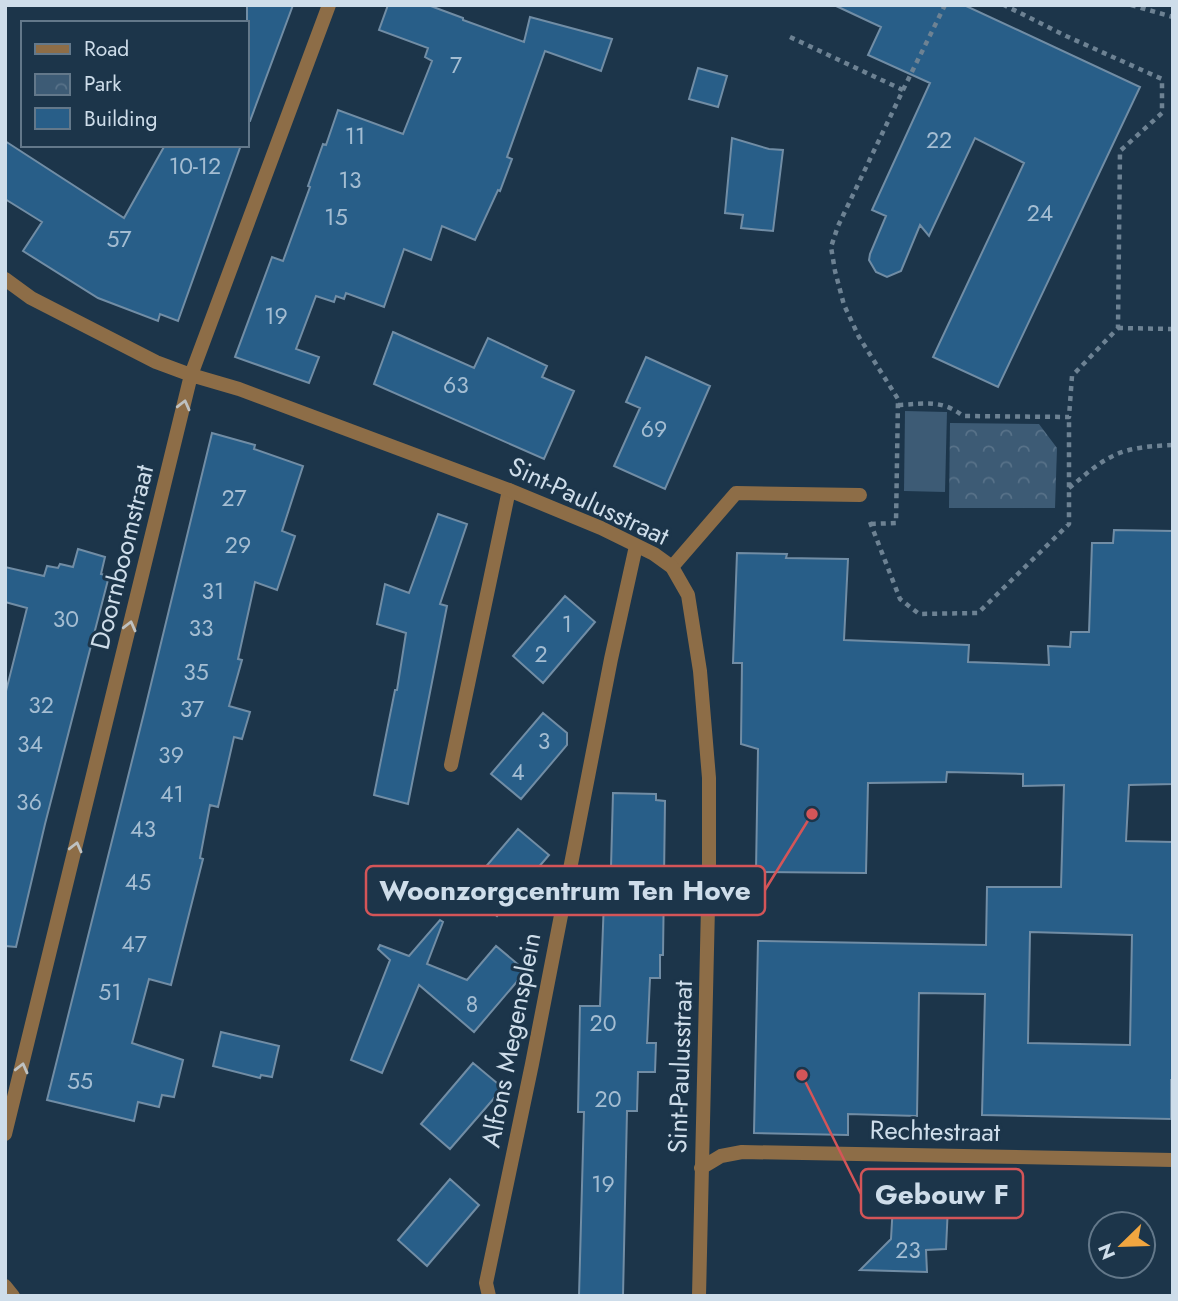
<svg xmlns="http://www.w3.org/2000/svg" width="1178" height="1301" viewBox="0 0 1178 1301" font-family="Jost,sans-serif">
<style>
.park{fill:url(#park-crowns)}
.pitch{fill:#3d5b75}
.building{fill:#285e88;stroke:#718da5;stroke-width:2;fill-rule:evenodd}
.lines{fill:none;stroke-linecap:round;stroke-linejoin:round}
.path{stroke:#6d8293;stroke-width:4.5;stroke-dasharray:5 5;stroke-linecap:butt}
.service{stroke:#8d6d47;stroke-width:14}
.minor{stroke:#8d6d47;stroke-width:14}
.oneway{stroke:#bec1c1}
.labels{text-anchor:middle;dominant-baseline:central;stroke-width:6;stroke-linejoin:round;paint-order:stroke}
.number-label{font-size:23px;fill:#a4bdd2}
.street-label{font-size:26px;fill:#ceddea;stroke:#1c354a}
.leader{fill:none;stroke:#d45558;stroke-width:2.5}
.callout-dot{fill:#d45558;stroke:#1c354a;stroke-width:2.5}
.callout{fill:#1c354a;stroke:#d45558;stroke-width:2.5}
.callout-label{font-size:28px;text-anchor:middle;font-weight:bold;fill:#ceddea}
</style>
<defs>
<pattern id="park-crowns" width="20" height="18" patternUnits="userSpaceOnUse" patternTransform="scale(1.75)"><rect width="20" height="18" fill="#3d5b75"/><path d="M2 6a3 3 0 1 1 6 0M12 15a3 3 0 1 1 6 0" fill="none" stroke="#587289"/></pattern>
</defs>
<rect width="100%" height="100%" fill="#1c354a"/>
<path class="park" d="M950 423 1039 424 1057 448 1055 508H949Z"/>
<path class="pitch" d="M905 411 947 412 945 492 904 491Z"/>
<path class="building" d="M247 5H293L250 121H247Z
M388 5H428L463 18V20L524 42 530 17 612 39 601 71 545 51 507 157 512 159 500 191 498 190 475 240 442 226 431 260 404 249 384 307 346 293 344 299 336 296 334 302 316 296 296 349 319 357 309 383 235 357 272 257 283 261 310 187 308 186 323 144 326 145 338 110 403 134 432 61 425 57 428 48 379 30Z
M834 5H964L1140 87 998 387 933 357 1024 163 975 138 929 236 920 225 901 271 887 277 876 272 869 260 870 254 886 216 872 210 930 83 868 55 881 27Z
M698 68 727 76 718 107 689 99Z
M732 138 769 149 783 150 773 231 741 228 743 215 725 213Z
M5 141 124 218 165 145H241L178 321 160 314 158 321 98 298 23 251 42 222 5 199Z
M393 332 474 368 488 338 547 366 542 377 574 391 544 459 374 384Z
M646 357 710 386 665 489 614 466 640 408 626 402Z
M212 433 255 445 254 449 303 466 282 531 295 536 277 590 255 582 238 659 242 660 229 706 250 712 242 739 234 737 218 807 210 805 200 858 203 859 171 985 149 979 132 1043 183 1060 174 1097 162 1095 159 1107 138 1102 134 1121 47 1100 144 713Z
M438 514 467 524 440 604 447 606 408 804 374 795 395 690H397L406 633 377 624 385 584 409 593Z
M1114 530 1173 531V784L1129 785 1126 841 1173 842V1080H1171V1119L982 1115 985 994 919 993 917 1116 848 1114V1135L754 1133 758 941 986 945 987 887H1061L1064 785 1023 786V774L947 772 946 782 868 783 866 873 756 872 758 749 741 744 742 663H733L737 553 787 554 786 558 848 559 844 640 969 645 968 662 1049 665 1048 646 1070 647 1071 632H1089L1092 543H1113ZM1030 932 1132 935 1130 1045 1028 1043Z
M78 549 105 557 101 574 109 576 45 824 16 947 5 946V695L27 608 5 602V567L44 576 47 566 58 568 60 564 73 567Z
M565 596 595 622 543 683 513 656Z
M543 713 567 733V745L521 799 491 774Z
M613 793 656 794V800L665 801 663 955H660V978H650L647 1043H656L655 1072H638L637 1111H627L623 1296H579L584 1112H578L580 1006H600L604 900 610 905Z
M518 829 549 855 497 916 466 890Z
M440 920 443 922 427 964 467 980 496 946 526 971 474 1032 419 985 382 1073 351 1060 390 960 378 949 380 945 409 956Z
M221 1032 279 1046 272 1077 261 1075 260 1078 213 1066Z
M473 1063 503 1088 450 1149 421 1124Z
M450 1179 479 1205 427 1266 398 1240Z
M893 1204 948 1206 946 1249 926 1250 927 1272 860 1270 891 1239Z"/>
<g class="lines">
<path class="path" d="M1131 5 1173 17
M790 37 903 90 838 226 831 247 835 271 844 305 859 337 898 399 896 523 871 524
M903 90 945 5
M1118 328 1173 329
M898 405C924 404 942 399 963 416L1069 417 1072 376 1118 328 1120 151 1162 113V79L1066 36 1004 5
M1069 488C1083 477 1095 465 1111 457 1129 447 1153 446 1173 445
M870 522 900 599 919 614 978 613 1069 524V417"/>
<path class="service" d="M672 567 736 493 860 495
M451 765 509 490"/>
<path class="minor" d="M5 279 31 298 156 362 191 375 239 389 509 490 601 528 654 554 672 567 688 595 700 671 709 778V863L699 1296
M5 1134 191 375 329 5
M701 1168 721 1156 742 1152 1173 1160
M5 1286 13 1296
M489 1296 486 1283 532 1064 611 659 636 546"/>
</g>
<defs><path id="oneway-chevron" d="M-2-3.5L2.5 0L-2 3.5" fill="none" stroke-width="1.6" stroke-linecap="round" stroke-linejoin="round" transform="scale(1.75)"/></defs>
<g class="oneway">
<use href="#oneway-chevron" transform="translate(184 405) rotate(-76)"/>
<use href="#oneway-chevron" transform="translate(130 626) rotate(-76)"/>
<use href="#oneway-chevron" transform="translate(76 847) rotate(-76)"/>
<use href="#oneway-chevron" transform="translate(22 1068) rotate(-76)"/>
</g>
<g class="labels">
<g class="number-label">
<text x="456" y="65">7</text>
<text x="355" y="136">11</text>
<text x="939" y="140">22</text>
<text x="195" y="166">10-12</text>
<text x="350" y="180">13</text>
<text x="1040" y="213">24</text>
<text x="336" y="217">15</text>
<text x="119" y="239">57</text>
<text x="276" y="316">19</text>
<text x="456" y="385">63</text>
<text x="654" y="429">69</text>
<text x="234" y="498">27</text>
<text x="238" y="545">29</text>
<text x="213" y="591">31</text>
<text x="66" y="619">30</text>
<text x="567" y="624">1</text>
<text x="201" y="628">33</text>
<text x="541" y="654">2</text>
<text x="196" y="672">35</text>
<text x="41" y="705">32</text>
<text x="192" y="709">37</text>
<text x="544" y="741">3</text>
<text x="30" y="744">34</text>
<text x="171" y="755">39</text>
<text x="518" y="772">4</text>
<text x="172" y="794">41</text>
<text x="29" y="802">36</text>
<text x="143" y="829">43</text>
<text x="138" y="882">45</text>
<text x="134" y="944">47</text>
<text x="110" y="992">51</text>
<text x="472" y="1004">8</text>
<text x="603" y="1023">20</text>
<text x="80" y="1081">55</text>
<text x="608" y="1099">20</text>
<text x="603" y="1184">19</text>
<text x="908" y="1250">23</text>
</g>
<g class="street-label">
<text transform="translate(589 501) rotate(25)">Sint-Paulusstraat</text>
<text transform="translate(122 557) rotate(-76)">Doornboomstraat</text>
<text transform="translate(511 1040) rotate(-79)">Alfons Megensplein</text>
<text transform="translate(680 1067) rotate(-88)">Sint-Paulusstraat</text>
<text transform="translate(935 1131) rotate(1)">Rechtestraat</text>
</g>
</g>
<path class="leader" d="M812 814L765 890M802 1075L861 1194"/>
<g class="callout-dot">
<circle cx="812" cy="814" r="7"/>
<circle cx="802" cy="1075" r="7"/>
</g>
<g class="callout">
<rect x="366" y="866" width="399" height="49" rx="7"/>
<rect x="861" y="1169" width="162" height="49" rx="7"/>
</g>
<g class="callout-label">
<text x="565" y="900">Woonzorgcentrum Ten Hove</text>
<text x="942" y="1204">Gebouw F</text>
</g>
<rect width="1178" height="1301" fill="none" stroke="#ceddea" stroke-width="14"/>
<rect x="21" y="21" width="228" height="126" fill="#1c354a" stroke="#63788a" stroke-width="2"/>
<rect x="35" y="44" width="35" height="10" fill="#8d6d47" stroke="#63788a" stroke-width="2"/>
<text x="84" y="56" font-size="21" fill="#ceddea">Road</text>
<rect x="35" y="74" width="35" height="21" fill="url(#park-crowns)" stroke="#63788a" stroke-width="2"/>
<text x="84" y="91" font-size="21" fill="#ceddea">Park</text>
<rect x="35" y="108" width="35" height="21" fill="#285e88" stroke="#63788a" stroke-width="2"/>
<text x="84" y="126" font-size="21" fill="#ceddea">Building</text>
<g transform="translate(1122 1245) rotate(247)"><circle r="33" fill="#1c354a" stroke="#63788a" stroke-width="2"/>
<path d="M0-5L12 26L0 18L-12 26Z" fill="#f1a640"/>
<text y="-10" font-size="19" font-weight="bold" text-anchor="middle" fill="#ceddea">N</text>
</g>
</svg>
